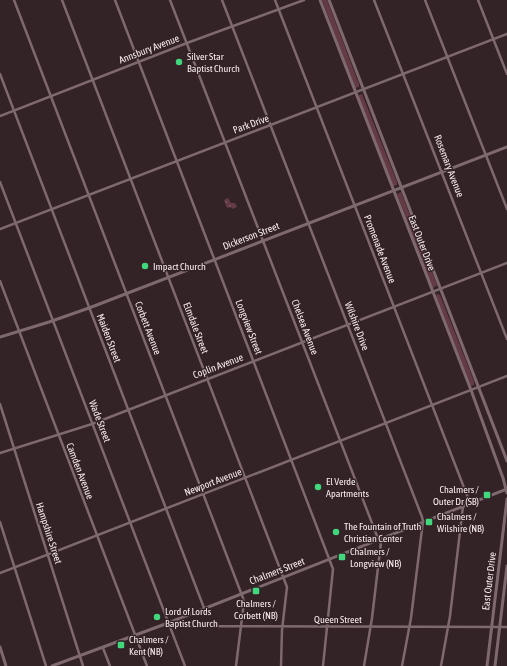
<svg xmlns="http://www.w3.org/2000/svg" width="507" height="666" viewBox="0 0 507 666" font-family="'Asap Condensed',sans-serif">
<style>
.green{fill:#643a45}
.park{fill:url(#park-dots)}
.lines{fill:none;stroke-linecap:round;stroke-linejoin:round}
.street{stroke:#7e6a6e;stroke-width:2.5}
.secondary{stroke:#7e6a6e;stroke-width:3}
.poi-dot{fill:#41d77c;stroke:#332226;stroke-width:1.5}
.labels{text-anchor:middle;dominant-baseline:central;stroke-width:3;stroke-linejoin:round;paint-order:stroke}
.street-label{font-size:10px;fill:#f7ebee;stroke:#332226}
.poi-label{font-size:10px;fill:#f7ebee;stroke:#332226;text-anchor:start}
</style>
<defs>
<pattern id="park-dots" width="8" height="8" patternUnits="userSpaceOnUse"><rect width="8" height="8" fill="#643a45"/><path d="M2 2h.1M6 6h.1" fill="none" stroke="#7b5760" stroke-width="1.8" stroke-linecap="round"/></pattern>
</defs>
<rect width="100%" height="100%" fill="#332226"/>
<path class="green" d="M322 0H327L359 84V87L355 88Z
M362 94 397 182V185L393 186 358 97 359 95Z
M401 192 437 285V286L433 288 432 287 397 194Z
M437 294 440 295 474 381V385L471 386 436 296Z"/>
<path class="park" d="M228 198 231 203H235L237 207 232 209 231 207 227 208 224 200Z"/>
<g class="lines">
<path class="street" d="M14 0 243 598 244 602 236 666
M62 0 287 587 282 630 281 666
M115 0 333 569 323 666
M170 0 377 536 381 542 372 618 364 666
M222 0 422 517 423 521 411 618 402 666
M275 0 470 503
M374 0 507 339
M425 0 507 209
M478 0 507 74
M0 74 204 608
M0 116 187 43 304 0
M0 182 185 666
M0 229 507 34
M0 281 147 666
M0 404 83 666
M0 453 92 424 507 263
M0 522 46 666
M0 573 507 376
M170 626 507 627
M103 648 110 666
M441 666 450 616 463 506"/>
<path class="secondary" d="M320 0 471 390 503 478 507 493
M329 0 507 461
M0 337 49 322 89 308 507 147
M0 647 6 666
M52 666 168 623 507 489
M487 666 507 499
M495 666 507 566"/>
</g>
<g class="poi-dot">
<circle cx="179" cy="62" r="4"/>
<circle cx="145" cy="266" r="4"/>
<circle cx="318" cy="487" r="4"/>
<rect x="483" y="491" width="8" height="8" rx="2"/>
<rect x="425" y="518" width="8" height="8" rx="2"/>
<circle cx="336" cy="532" r="4"/>
<rect x="338" y="553" width="8" height="8" rx="2"/>
<rect x="252" y="587" width="8" height="8" rx="2"/>
<circle cx="157" cy="617" r="4"/>
<rect x="117" y="641" width="8" height="8" rx="2"/>
</g>
<g class="labels">
<g class="street-label">
<text transform="translate(149 49) rotate(-21)">Annsbury Avenue</text>
<text transform="translate(251 124) rotate(-20)">Park Drive</text>
<text transform="translate(449 166) rotate(69)">Rosemary Avenue</text>
<text transform="translate(251 236) rotate(-21)">Dickerson Street</text>
<text transform="translate(422 243) rotate(69)">East Outer Drive</text>
<text transform="translate(380 249) rotate(69)">Promenade Avenue</text>
<text transform="translate(357 326) rotate(69)">Wilshire Drive</text>
<text transform="translate(249 327) rotate(69)">Longview Street</text>
<text transform="translate(305 327) rotate(69)">Chelsea Avenue</text>
<text transform="translate(148 328) rotate(69)">Corbett Avenue</text>
<text transform="translate(196 328) rotate(69)">Elmdale Street</text>
<text transform="translate(109 338) rotate(69)">Maiden Street</text>
<text transform="translate(218 366) rotate(-21)">Coplin Avenue</text>
<text transform="translate(100 421) rotate(69)">Wade Street</text>
<text transform="translate(80 471) rotate(69)">Camden Avenue</text>
<text transform="translate(213 482) rotate(-21)">Newport Avenue</text>
<text transform="translate(49 533) rotate(72)">Hampshire Street</text>
<text transform="translate(277 571) rotate(-21)">Chalmers Street</text>
<text transform="translate(489 581) rotate(-83)">East Outer Drive</text>
<text x="338" y="619">Queen Street</text>
</g>
<g class="poi-label">
<text x="187" y="56">Silver Star<tspan x="187" dy="12">Baptist Church</tspan></text>
<text x="153" y="266">Impact Church</text>
<text x="326" y="481">El Verde<tspan x="326" dy="12">Apartments</tspan></text>
<text x="479" y="489" text-anchor="end">Chalmers /<tspan x="479" dy="12">Outer Dr (SB)</tspan></text>
<text x="437" y="516">Chalmers /<tspan x="437" dy="12">Wilshire (NB)</tspan></text>
<text x="344" y="526">The Fountain of Truth<tspan x="344" dy="12">Christian Center</tspan></text>
<text x="350" y="551">Chalmers /<tspan x="350" dy="12">Longview (NB)</tspan></text>
<text x="256" y="603" text-anchor="middle">Chalmers /<tspan x="256" dy="12">Corbett (NB)</tspan></text>
<text x="165" y="611">Lord of Lords<tspan x="165" dy="12">Baptist Church</tspan></text>
<text x="129" y="639">Chalmers /<tspan x="129" dy="12">Kent (NB)</tspan></text>
</g>
</g>
</svg>
